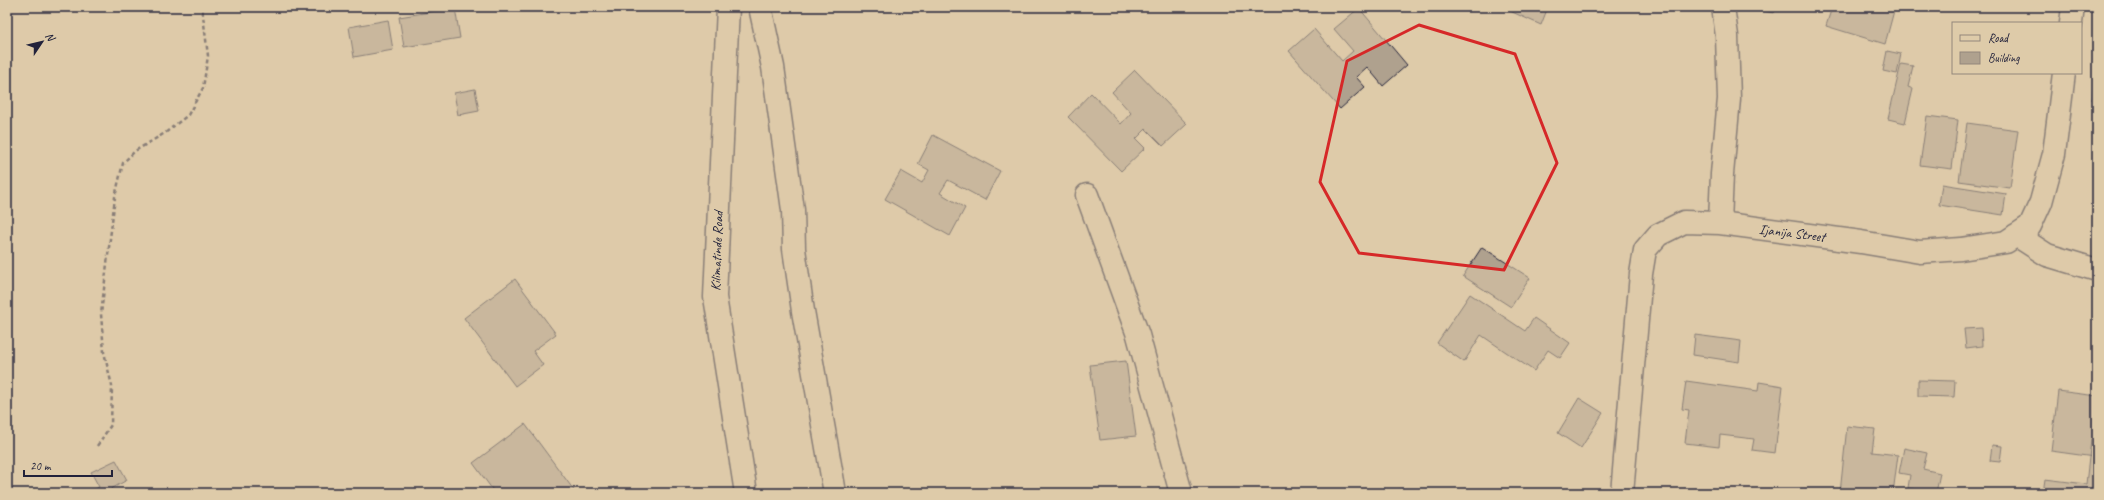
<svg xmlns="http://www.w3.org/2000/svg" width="2104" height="500" viewBox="0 0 2104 500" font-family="Caveat,sans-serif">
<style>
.building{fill:#afa18e;stroke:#22223b}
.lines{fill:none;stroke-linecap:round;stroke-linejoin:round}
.minor-casing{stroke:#22223b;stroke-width:25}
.major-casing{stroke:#22223b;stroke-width:25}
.path{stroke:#22223b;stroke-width:2.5;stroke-dasharray:4 3;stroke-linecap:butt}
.minor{stroke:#decba9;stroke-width:22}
.major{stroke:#decba9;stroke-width:22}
.marked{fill:none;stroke:#d62828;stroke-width:3;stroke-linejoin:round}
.labels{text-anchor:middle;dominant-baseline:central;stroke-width:3.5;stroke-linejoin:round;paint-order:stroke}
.street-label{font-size:14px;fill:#22223b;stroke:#decba9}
</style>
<rect width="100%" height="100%" fill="#decba9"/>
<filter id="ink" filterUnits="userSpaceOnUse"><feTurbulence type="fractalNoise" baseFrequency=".025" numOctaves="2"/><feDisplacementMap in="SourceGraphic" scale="8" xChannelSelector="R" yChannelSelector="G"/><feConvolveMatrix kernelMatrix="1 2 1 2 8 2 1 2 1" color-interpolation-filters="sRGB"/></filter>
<g filter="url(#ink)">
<path class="building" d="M1501 7H1548L1541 25Z
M1752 7H1776L1774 13 1752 9Z
M1832 7H1895L1885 44 1826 26Z
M455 8 460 38 404 47 399 17Z
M1359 8 1407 65 1383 86 1367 67 1356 77 1365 87 1340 109 1289 51 1314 29 1342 61 1353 51 1334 29Z
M388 20 393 50 354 57 349 27Z
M1887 51 1901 54 1897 74 1883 71Z
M2097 60V101L2092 100Z
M1901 64 1913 66 1908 87 1913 89 1905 123 1888 119Z
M1135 70 1187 124 1163 146 1146 129 1136 139 1145 148 1121 171 1068 117 1091 93 1121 124 1131 113 1112 92Z
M475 89 479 111 458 115 454 93Z
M1927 116 1958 120 1952 169 1920 165Z
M1967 123 2018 130 2010 188 1959 181Z
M933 135 1000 171 985 200 948 180 940 193 965 208 950 236 885 199 901 171 922 183 929 170 918 164Z
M1942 184 2006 194 2003 215 1939 205Z
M1482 247 1530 278 1511 307 1463 276Z
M515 279 556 334 533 351 543 365 515 386 464 318Z
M1470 294 1525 331 1534 318 1570 343 1560 358 1548 350 1534 371 1481 335 1464 362 1437 343Z
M1981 328 1982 346 1966 348 1964 329Z
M1695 335 1741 341 1739 362 1693 355Z
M1126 361 1136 436 1100 440 1090 365Z
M1918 380 1955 381 1954 397 1918 396Z
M1686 381 1758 391 1759 382 1783 386 1775 453 1752 450 1754 439 1720 435 1719 447 1685 443 1689 410 1682 409Z
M2058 391 2097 396V433L2094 457 2051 451Z
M1579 398 1603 413 1581 448 1558 433Z
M525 424 576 493H495L473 463Z
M1847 426 1875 429 1872 452 1898 455 1893 493H1840Z
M2091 440 2097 441V493H2043L2045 479 2086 484Z
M1992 445 2002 446 2000 462 1990 461Z
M1904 448 1927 453 1923 469 1940 473 1936 493 1908 488 1910 475 1899 473Z
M116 460 127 480 111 489 113 493H88L99 487 91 472Z
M78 489 81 493H70Z
M1401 489 1402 493H1374Z"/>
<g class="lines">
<defs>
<path id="minor" d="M760 7 773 67 793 210 794 249 803 311 835 493
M2071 23 2073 7
M1087 195 1138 335 1181 493
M1720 223 1722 174 1729 99 1727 36 1723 7
M2016 235 2047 255 2097 270
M1622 493 1641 274 1645 250 1658 235 1684 222 1720 223 1861 242 1920 252 1961 249 2006 242 2030 226 2041 202 2054 154 2064 73"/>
<path id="major" d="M728 7 715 297 746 493"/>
</defs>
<use href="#minor" class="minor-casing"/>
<use href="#major" class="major-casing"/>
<path class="path" d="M97 446 111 425 112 386 104 352 101 314 115 197 123 163 135 151 165 133 188 115 203 88 208 56 202 7"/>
<use href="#minor" class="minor"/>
<use href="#major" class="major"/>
</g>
</g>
<path d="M0 0H2104V500H0ZM1419 25 1515 54 1557 163 1504 270 1359 253 1320 182 1347 61Z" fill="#decba9" fill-opacity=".55" fill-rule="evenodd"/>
<path class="marked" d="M1419 25 1515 54 1557 163 1504 270 1359 253 1320 182 1347 61Z"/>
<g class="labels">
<g class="street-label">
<text transform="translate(1792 233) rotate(7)">Ijanija Street</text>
<text transform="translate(717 251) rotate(-88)">Kilimatinde Road</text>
</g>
</g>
<rect width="2104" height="500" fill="none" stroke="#decba9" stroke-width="24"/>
<rect x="12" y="12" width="2080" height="476" fill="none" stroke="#22223b" stroke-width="1.5" filter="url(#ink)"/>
<rect x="1952" y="22" width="130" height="52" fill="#decba9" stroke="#93877d"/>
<rect x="1960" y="35" width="20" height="6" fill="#decba9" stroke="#93877d"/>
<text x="1988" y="42" font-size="12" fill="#22223b">Road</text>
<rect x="1960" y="52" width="20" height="12" fill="#afa18e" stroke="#93877d"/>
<text x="1988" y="62" font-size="12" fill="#22223b">Building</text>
<g transform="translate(42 42) rotate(55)" stroke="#decba9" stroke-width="3" paint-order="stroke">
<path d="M0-3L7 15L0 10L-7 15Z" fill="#22223b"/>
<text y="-6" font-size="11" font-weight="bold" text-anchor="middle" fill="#22223b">N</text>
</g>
<path d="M24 470v6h88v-6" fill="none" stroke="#22223b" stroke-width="2"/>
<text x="30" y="470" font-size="12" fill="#22223b" stroke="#decba9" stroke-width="3" paint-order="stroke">20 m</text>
</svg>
